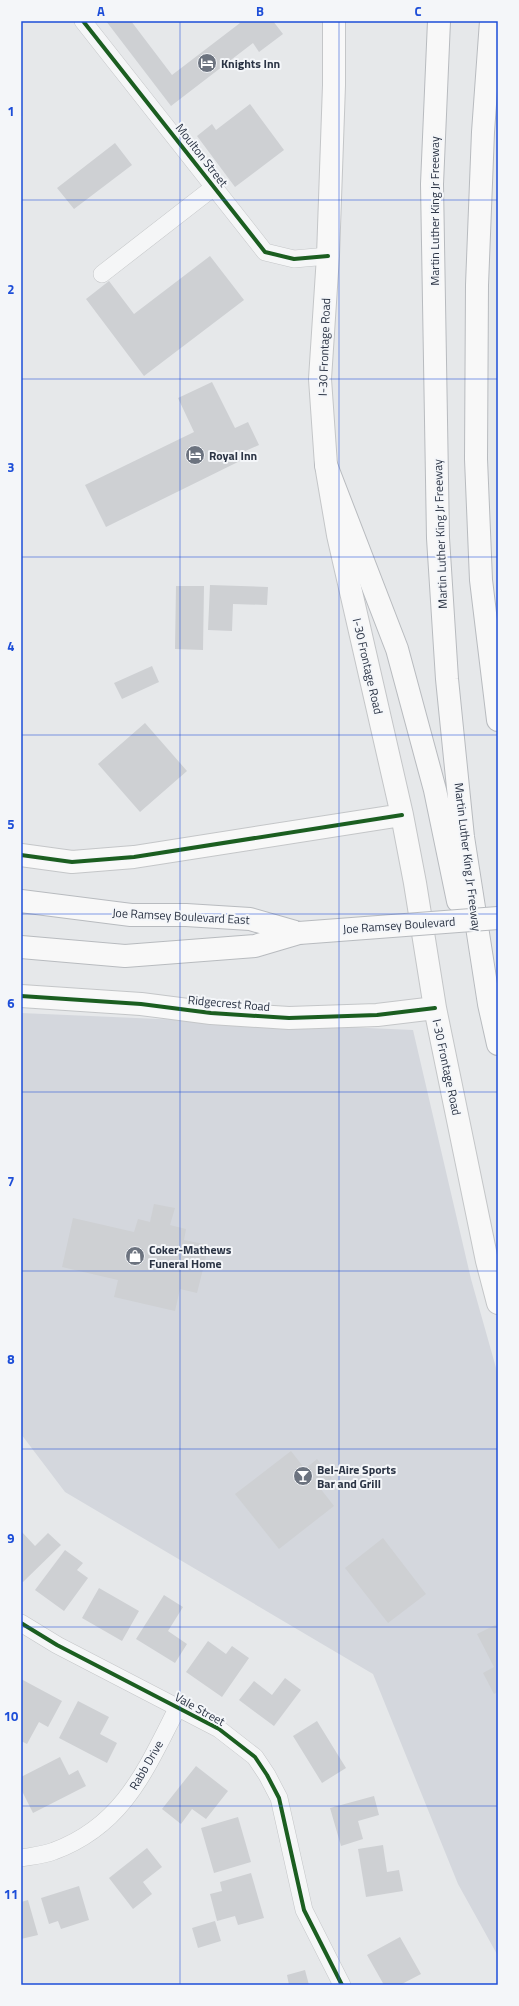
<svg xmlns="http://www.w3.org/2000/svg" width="519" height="2006" viewBox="0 0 519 2006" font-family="'Titillium Web',sans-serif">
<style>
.built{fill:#d4d7dd}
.building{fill:#ced0d3}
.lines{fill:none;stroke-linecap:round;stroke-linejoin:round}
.street-casing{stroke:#c4c6c8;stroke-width:18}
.secondary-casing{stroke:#c4c6c8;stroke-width:24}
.highway-casing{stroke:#b8bbbf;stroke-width:24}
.street{stroke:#f5f6f7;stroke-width:17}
.secondary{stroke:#f8f8f8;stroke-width:22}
.highway{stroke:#f8f8f8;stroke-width:22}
.highway-bridge-casing{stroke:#b8bbbf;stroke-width:24;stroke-linecap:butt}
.highway-bridge{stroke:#f8f8f8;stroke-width:22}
.cycleway-casing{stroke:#f4f6f9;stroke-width:6}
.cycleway{stroke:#1b5e20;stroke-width:4}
.grid{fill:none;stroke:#1d4ed8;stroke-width:1;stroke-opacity:0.55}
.labels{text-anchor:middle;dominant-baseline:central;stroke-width:4;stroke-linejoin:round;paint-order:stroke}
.poi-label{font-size:12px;font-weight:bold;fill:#2b3445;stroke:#f4f6f9;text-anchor:start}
.street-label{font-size:12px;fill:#2b3445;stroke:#f4f6f9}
.neatline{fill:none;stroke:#1d4ed8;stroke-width:1.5}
.grid-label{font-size:13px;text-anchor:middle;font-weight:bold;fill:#1d4ed8}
</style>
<rect width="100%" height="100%" fill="#e6e8ea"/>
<path class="built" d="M21 1013 413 1030 471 1279 498 1375V1956L458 1884 373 1674 65 1492 21 1434Z"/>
<path class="building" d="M106 21H131L172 75 240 23 238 21H273L283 34 259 52 253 43 171 106Z
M250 104 284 150 235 187 197 136 212 124 216 130Z
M115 143 132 165 74 209 57 188Z
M210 256 244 300 144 376 86 299 109 281 134 314Z
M212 382 235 428 248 422 259 445 243 452 246 458 106 527 85 485 194 432 178 398Z
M210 585 268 587 267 605 233 604 232 631 208 630Z
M176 586H204L203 650 175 649Z
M152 666 159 682 122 699 114 683Z
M145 723 187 771 140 812 98 764Z
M154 1204 175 1208 170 1225 186 1229 184 1240 209 1245 197 1293 180 1289 175 1311 114 1297 118 1280 62 1267 73 1218 134 1232 138 1219 150 1222Z
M291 1451 305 1469 317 1459 332 1478 320 1488 334 1506 279 1549 235 1494Z
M21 1531 35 1546 48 1533 61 1545 23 1582 21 1581Z
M383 1538 426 1594 388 1623 345 1568Z
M65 1550 83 1563 77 1570 88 1578 64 1611 35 1590Z
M99 1588 139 1611 122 1641 82 1618Z
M164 1595 183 1607 168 1631 187 1644 175 1663 136 1639Z
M497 1624 498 1692 494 1694 483 1673 494 1667 477 1634Z
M208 1641 226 1654 232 1646 249 1658 222 1697 186 1672Z
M285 1678 301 1690 274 1726 239 1700 254 1681 272 1695Z
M21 1679 62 1701 48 1727 39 1722 27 1744 21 1741Z
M78 1701 109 1717 100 1734 117 1743 107 1763 59 1738Z
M317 1721 346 1768 322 1783 293 1736Z
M60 1757 69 1775 78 1770 86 1786 33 1813 21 1789V1777Z
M196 1766 228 1791 206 1819 192 1809 181 1824 162 1809Z
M374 1796 379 1815 358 1821 363 1839 341 1846 330 1808Z
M238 1817 251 1862 214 1873 201 1828Z
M383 1845 387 1872 399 1870 403 1891 366 1897 358 1849Z
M147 1848 162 1867 143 1882 152 1894 133 1909 109 1878Z
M251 1873 264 1918 238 1925 235 1916 217 1921 210 1894 222 1891 220 1882Z
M79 1886 89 1920 61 1929 58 1921 49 1924 41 1898Z
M28 1900 38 1935 21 1939V1902Z
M215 1921 221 1941 198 1948 192 1928Z
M400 1937 421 1974 400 1985H384L367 1955Z
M305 1970 309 1985H289L287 1975Z"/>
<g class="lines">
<defs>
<path id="street" d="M83 21 265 252 294 259 328 256
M102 274 214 187
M21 1623 57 1645 219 1729 255 1757 267 1775 279 1798 304 1910 342 1985
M21 1858C32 1856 44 1855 54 1851 124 1825 146 1769 178 1707"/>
<path id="secondary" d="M334 21V85L328 256 320 379 326 465 338 535 402 815 415 883 435 1008 487 1261 498 1303
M21 855 72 862 134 857 402 815
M21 996 141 1004 211 1013 289 1018 377 1015 435 1008"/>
<path id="highway" d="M439 21 432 184 438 538 447 679 463 837 489 1004 498 1044
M491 21 483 132 477 285 476 459 481 580 498 720
M326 465 397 649 435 790 458 901
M21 901 131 915H186L250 919 299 933
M21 947 125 956 255 946 299 933"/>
</defs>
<use href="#street" class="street-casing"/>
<use href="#secondary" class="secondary-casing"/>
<use href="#highway" class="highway-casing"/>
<use href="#street" class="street"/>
<use href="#secondary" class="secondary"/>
<use href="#highway" class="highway"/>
<defs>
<path id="highway-bridge" d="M299 933 498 918"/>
</defs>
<use href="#highway-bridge" class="highway-bridge-casing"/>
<use href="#highway-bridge" class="highway-bridge"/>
<defs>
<path id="cycleway" d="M83 21 265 252 294 259 328 256
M21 855 72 862 134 857 402 815
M21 996 141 1004 211 1013 289 1018 377 1015 435 1008
M21 1623 57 1645 219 1729 255 1757 267 1775 279 1798 304 1910 342 1985"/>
</defs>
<use href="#cycleway" class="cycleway-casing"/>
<use href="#cycleway" class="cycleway"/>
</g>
<path class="grid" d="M180 21V1985M339 21V1985M21 200H498M21 379H498M21 557H498M21 735H498M21 914H498M21 1092H498M21 1271H498M21 1449H498M21 1627H498M21 1806H498"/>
<defs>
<symbol id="hotel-disc" viewBox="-11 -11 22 22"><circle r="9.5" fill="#6c737f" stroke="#f4f6f9"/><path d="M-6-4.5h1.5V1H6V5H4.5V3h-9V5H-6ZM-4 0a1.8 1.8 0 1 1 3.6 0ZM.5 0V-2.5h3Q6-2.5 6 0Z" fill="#fff"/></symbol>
<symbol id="shop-disc" viewBox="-11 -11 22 22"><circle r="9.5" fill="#6c737f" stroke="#f4f6f9"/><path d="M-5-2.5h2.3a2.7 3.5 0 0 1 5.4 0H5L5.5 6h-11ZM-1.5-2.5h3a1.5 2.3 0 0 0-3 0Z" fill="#fff"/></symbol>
<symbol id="bar-disc" viewBox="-11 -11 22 22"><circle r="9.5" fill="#6c737f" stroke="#f4f6f9"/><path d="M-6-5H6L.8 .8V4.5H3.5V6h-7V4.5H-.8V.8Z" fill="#fff"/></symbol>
</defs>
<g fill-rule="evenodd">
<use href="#hotel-disc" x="196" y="52" width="22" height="22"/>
<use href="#hotel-disc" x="184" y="444" width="22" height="22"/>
<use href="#shop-disc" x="124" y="1245" width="22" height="22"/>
<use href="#bar-disc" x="292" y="1465" width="22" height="22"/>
</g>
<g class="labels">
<g class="poi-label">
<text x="221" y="63">Knights Inn</text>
<text x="209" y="455">Royal Inn</text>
<text x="149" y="1249">Coker-Mathews<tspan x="149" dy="14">Funeral Home</tspan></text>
<text x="317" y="1469">Bel-Aire Sports<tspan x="317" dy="14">Bar and Grill</tspan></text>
</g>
<g class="street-label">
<text transform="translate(202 155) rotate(52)">Moulton Street</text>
<text transform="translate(434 211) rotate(-90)">Martin Luther King Jr Freeway</text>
<text transform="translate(324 347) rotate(-88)">I-30 Frontage Road</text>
<text transform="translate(440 534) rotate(-92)">Martin Luther King Jr Freeway</text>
<text transform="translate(368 666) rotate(77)">I-30 Frontage Road</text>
<text transform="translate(468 857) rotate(83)">Martin Luther King Jr Freeway</text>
<text transform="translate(181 916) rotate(3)">Joe Ramsey Boulevard East</text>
<text transform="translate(399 925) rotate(-4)">Joe Ramsey Boulevard</text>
<text transform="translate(229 1003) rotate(5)">Ridgecrest Road</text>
<text transform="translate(447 1067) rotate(78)">I-30 Frontage Road</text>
<text transform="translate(200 1709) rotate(29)">Vale Street</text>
<text transform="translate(146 1765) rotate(-60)">Rabb Drive</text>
</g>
</g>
<rect width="519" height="2006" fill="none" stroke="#f4f6f9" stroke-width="44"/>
<rect x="22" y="22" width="475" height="1962" class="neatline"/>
<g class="grid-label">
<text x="101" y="16">A</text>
<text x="260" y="16">B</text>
<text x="418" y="16">C</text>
<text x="11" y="116">1</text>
<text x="11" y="294">2</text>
<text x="11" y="472">3</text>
<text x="11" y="651">4</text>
<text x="11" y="829">5</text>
<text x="11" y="1008">6</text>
<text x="11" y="1186">7</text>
<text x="11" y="1364">8</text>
<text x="11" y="1543">9</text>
<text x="11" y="1721">10</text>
<text x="11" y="1899">11</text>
</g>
</svg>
